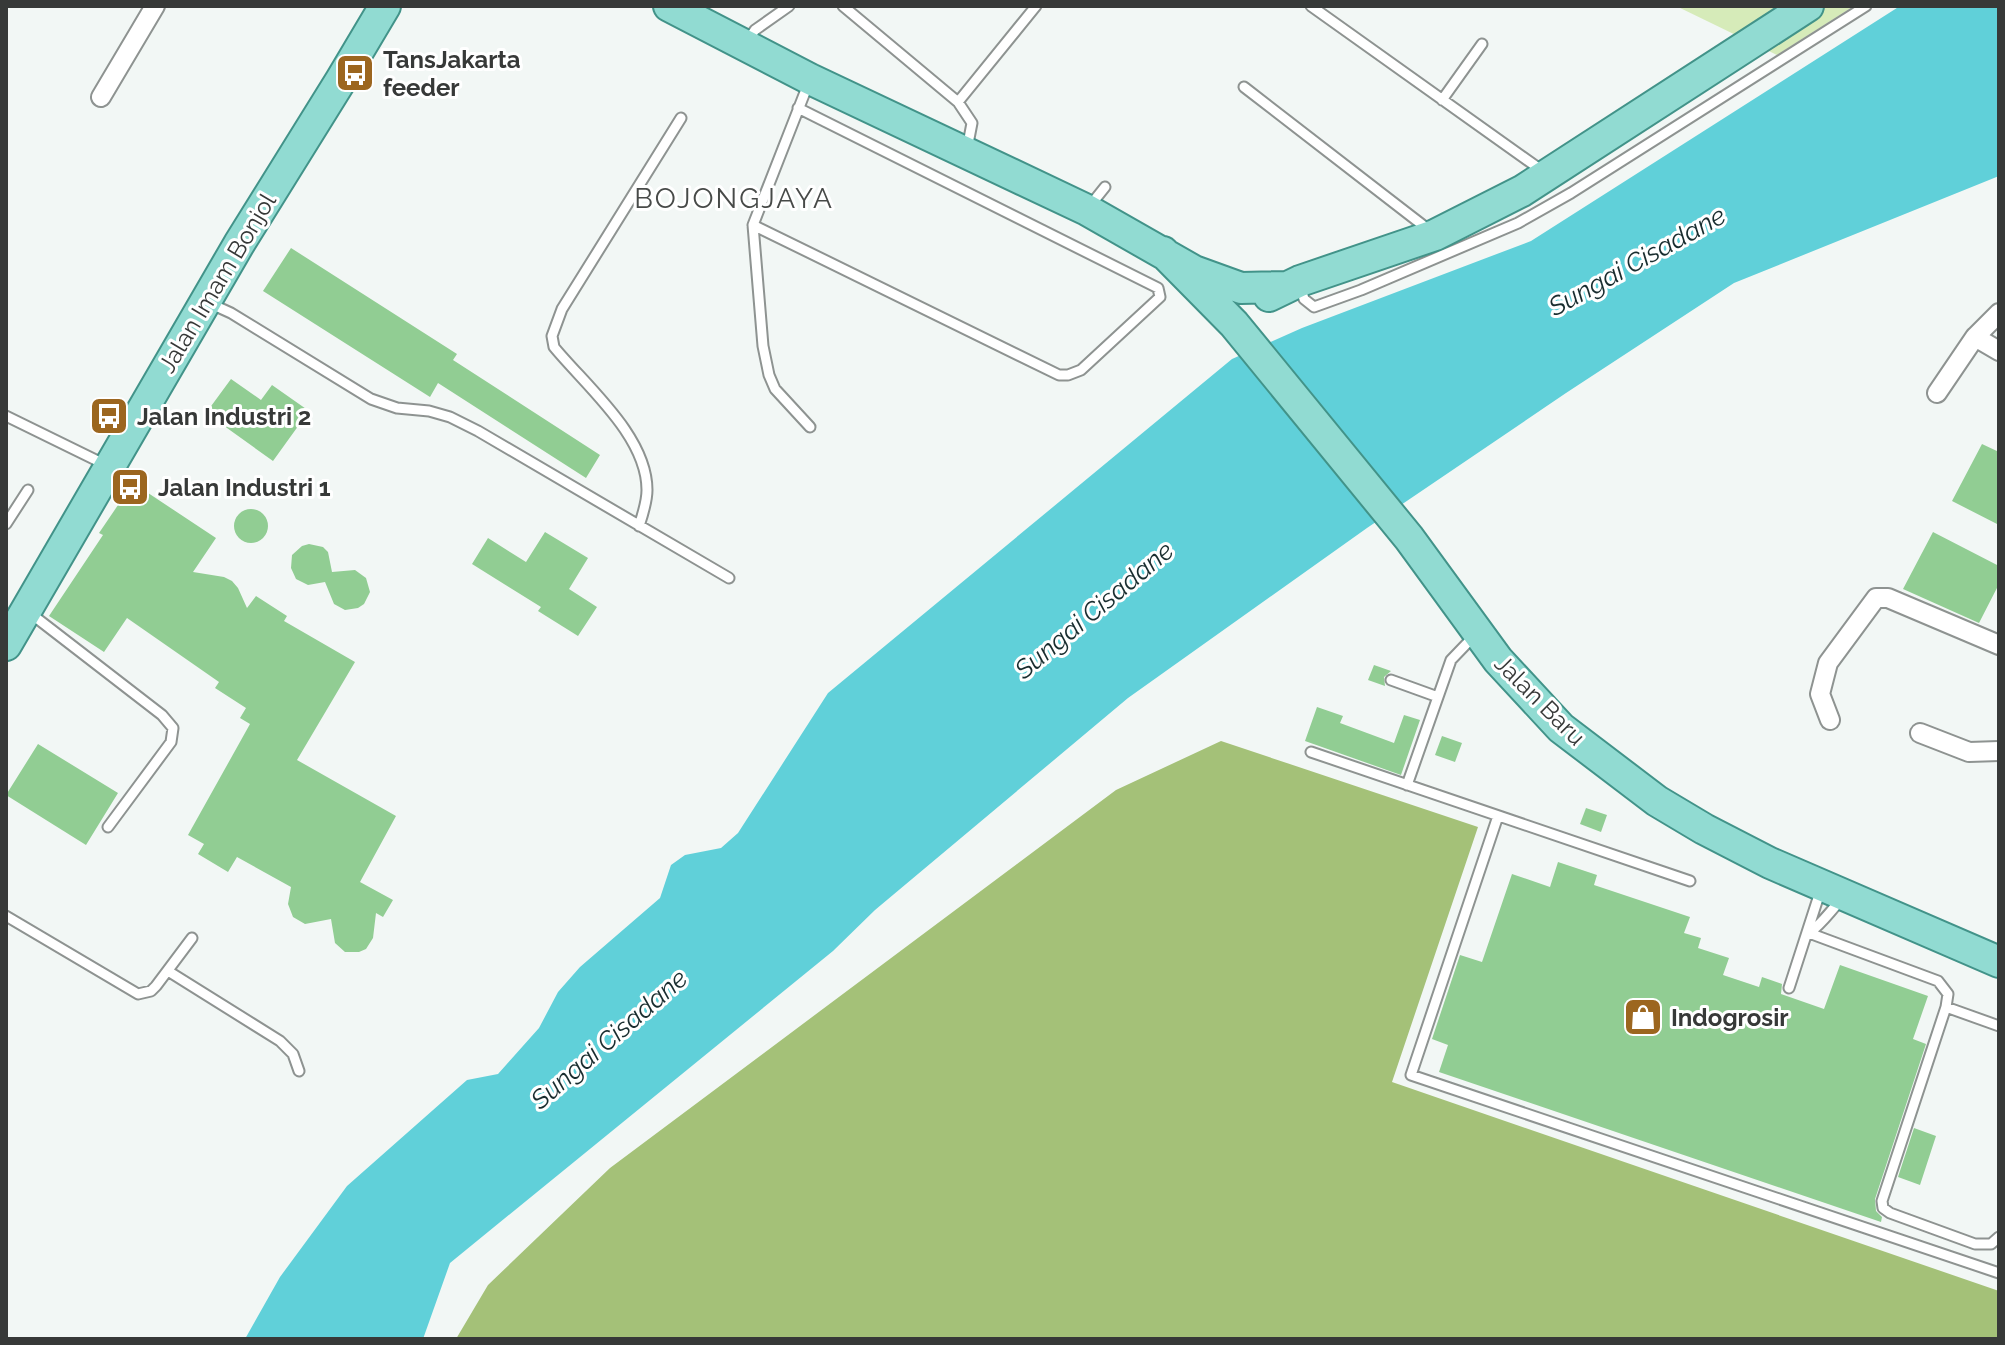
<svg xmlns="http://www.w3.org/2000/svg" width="2005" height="1345" viewBox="0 0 2005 1345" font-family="Raleway,sans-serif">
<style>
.green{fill:#d6ebb9}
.forest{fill:#a4c178}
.water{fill:#60d0d9}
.building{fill:#91cd93}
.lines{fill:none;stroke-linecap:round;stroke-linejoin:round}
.lane-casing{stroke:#8e9391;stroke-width:13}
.street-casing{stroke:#8e9391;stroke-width:22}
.primary-casing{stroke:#429389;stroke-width:34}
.lane{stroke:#fff;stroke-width:9}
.street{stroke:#fff;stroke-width:18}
.primary{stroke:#91dbd2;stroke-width:30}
.labels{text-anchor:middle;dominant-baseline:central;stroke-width:6;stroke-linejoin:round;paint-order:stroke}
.poi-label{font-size:24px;font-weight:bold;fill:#373938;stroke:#fff;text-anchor:start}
.street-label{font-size:24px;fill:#373938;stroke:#fff}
.water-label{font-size:26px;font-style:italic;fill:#192d2f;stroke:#fff}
.quarter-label{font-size:28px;letter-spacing:2px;fill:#474a48;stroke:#fff}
</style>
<rect width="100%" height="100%" fill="#f2f7f5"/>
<path class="green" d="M1676 6H1854L1777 55Z"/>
<path class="forest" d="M1221 741 1478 827 1392 1082 1999 1291V1339H456L488 1285 610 1168 1116 790Z"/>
<path class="water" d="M1900 6H1999V176L1734 283 1566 393 1367 528 1128 698 875 910 833 951 450 1263 423 1339H245L280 1277 347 1186 467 1080 498 1074 539 1028 558 992 580 967 660 898 671 865 685 855 721 848 738 833 828 693 1232 359 1302 328 1531 241Z"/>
<path class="building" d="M291 248 457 354 453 360 600 455 586 478 438 383 430 397 263 291Z
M231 379 261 400 272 385 309 411 273 461 206 413Z
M1982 444 1999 452V525L1952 501Z
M133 483 216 538 193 572 224 577 232 581 238 588 247 608 256 596 287 616 284 621 355 662 297 760 396 816 360 882 393 900 383 917 376 913 373 938 366 949 359 952H345L335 943 331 919 305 924 293 917 288 904 291 887 237 857 228 872 198 854 204 844 188 835 250 724 240 718 246 708 215 688 219 682 127 618 104 652 49 616 103 535 99 533Z
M234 526a17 17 0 1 1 34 0a17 17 0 1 1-34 0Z
M545 532 588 558 569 589 597 607 578 636 538 611 541 607 472 564 488 538 526 562Z
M1933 532 1999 566V584L1979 623 1903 589Z
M309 544 323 547 328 552 332 572 355 570 366 578 370 592 364 604 358 608 345 610 334 604 325 582 308 585 296 579 291 568 292 555 302 546Z
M1374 665 1391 671 1384 677 1385 686 1368 680Z
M1317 707 1343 716 1340 723 1394 743 1404 715 1420 720 1401 775 1305 741Z
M1442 736 1462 743 1455 762 1435 755Z
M38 744 118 793 86 845 6 795Z
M1586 808 1607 815 1601 832 1580 824Z
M1558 862 1597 875 1594 885 1690 917 1684 933 1701 938 1698 948 1729 958 1723 975 1759 987 1762 977 1782 984 1781 994 1824 1009 1840 965 1928 996 1913 1039 1926 1044 1875 1199 1876 1211 1882 1217 1881 1222 1439 1072 1448 1045 1432 1039 1460 955 1482 962 1512 874 1550 887Z
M1914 1128 1936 1136 1920 1185 1898 1177Z"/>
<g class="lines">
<defs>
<path id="lane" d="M843 6 958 102
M1311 6 1544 172
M748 40 755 30 789 6
M809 82 753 225 763 346 769 375 775 389 810 427
M1244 87 1429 230
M1442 100 1482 44
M967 149 972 123 958 102 1036 6
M1089 207 1105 187
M753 225 1059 375H1068L1081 370 1160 297 1158 288 798 108
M1300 285 1304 299 1314 307 1361 290 1518 223 1571 193 1866 6
M209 303 231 313 371 399 397 408 429 411 450 417 478 431 729 578
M6 416 104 464
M6 524 28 490
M639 526C643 514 647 502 647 490 647 436 586 386 554 347L552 336 562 309 681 118
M30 613 162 715 173 728 171 742 108 827
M1391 680 1438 697
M1311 752 1690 881
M1407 785 1451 660 1475 635
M1498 816 1411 1075 1999 1273
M6 916 138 994 151 991 156 986 192 938
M1809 933 1938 981 1948 994 1946 1007
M1809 933C1823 923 1830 911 1842 899
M168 971 280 1041 293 1054 299 1071
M1789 988 1821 889
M1999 1026 1946 1007 1882 1201 1883 1208 1890 1213 1975 1244H1991L1999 1237"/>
<path id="street" d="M101 97 155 6
M1975 337 1999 351
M1937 393 1975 337 1999 313
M1830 720 1820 694 1828 663 1876 598H1888L1999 645
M1920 733 1969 752 1999 751"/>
<path id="primary" d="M669 6 810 79 1087 210 1194 271 1241 288 1286 287
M1163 252 1234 324 1409 538 1498 660 1561 728 1657 801 1704 829 1770 863 1999 962
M1269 296 1300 281 1435 235 1522 191 1808 6
M6 645 239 244 341 80 385 6"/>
</defs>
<use href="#lane" class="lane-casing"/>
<use href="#street" class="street-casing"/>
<use href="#primary" class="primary-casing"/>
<use href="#lane" class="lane"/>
<use href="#street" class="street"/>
<use href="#primary" class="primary"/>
</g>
<defs>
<symbol id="bus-square" viewBox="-11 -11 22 22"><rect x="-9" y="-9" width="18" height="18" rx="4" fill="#9c661f" stroke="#fff"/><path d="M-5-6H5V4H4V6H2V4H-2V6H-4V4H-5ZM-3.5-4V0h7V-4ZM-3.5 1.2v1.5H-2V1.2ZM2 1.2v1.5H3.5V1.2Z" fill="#fff"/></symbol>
<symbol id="shop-square" viewBox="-11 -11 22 22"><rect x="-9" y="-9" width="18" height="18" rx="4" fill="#9c661f" stroke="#fff"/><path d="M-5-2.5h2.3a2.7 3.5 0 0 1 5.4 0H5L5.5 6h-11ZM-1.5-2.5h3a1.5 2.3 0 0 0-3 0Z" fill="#fff"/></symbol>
</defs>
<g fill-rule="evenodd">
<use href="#bus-square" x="333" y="51" width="44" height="44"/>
<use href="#bus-square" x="87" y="394" width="44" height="44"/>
<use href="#bus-square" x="108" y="465" width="44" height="44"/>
<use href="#shop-square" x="1621" y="995" width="44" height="44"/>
</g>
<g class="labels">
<g class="poi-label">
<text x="383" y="59">TansJakarta<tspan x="383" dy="28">feeder</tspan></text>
<text x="137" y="416">Jalan Industri 2</text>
<text x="158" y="487">Jalan Industri 1</text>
<text x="1671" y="1017">Indogrosir</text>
</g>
<g class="street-label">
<text transform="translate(217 283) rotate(-59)">Jalan Imam Bonjol</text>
<text transform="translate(1540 700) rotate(45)">Jalan Baru</text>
</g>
<g class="water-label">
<text transform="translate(1637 261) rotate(-29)">Sungai Cisadane</text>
<text transform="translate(1094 610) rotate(-40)">Sungai Cisadane</text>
<text transform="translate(609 1039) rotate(-41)">Sungai Cisadane</text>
</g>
<g class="quarter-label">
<text x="734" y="198">BOJONGJAYA</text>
</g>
</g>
<rect width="2005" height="1345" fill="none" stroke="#373938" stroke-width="16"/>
</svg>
